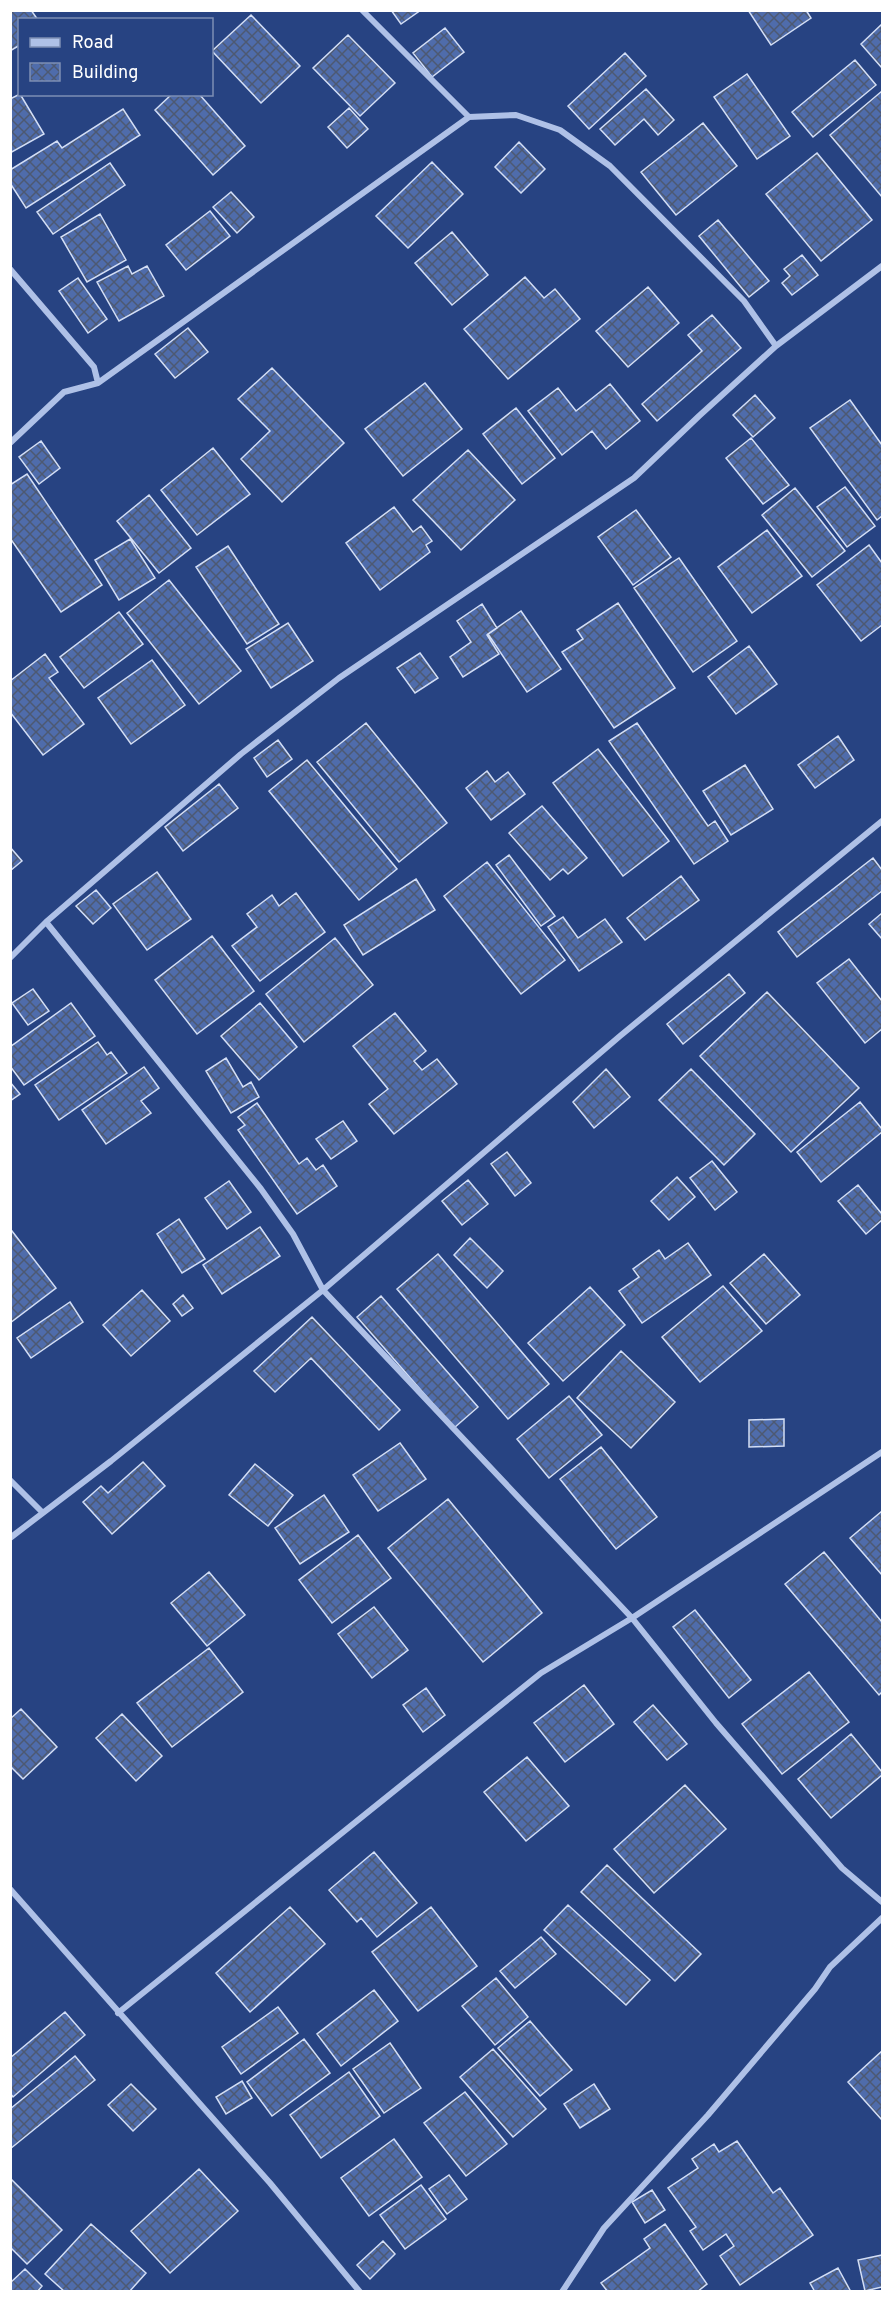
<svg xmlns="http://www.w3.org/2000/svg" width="893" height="2302" viewBox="0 0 893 2302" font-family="Overpass,sans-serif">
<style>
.building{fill:url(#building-cross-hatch);stroke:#d3def5;stroke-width:1.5}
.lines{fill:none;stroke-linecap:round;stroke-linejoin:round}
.street{stroke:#afc1e7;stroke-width:6}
</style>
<defs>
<pattern id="building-cross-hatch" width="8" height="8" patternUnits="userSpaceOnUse" patternTransform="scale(1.5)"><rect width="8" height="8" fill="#4f6cab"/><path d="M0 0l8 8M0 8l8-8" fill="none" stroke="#4d5972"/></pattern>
</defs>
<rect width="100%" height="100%" fill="#274382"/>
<path class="building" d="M10 10H31L38 20H20V45L10 51Z
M391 10H421L401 24Z
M748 10H806L811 18 771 45Z
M251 15 300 66 261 103 212 51Z
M882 24V68L861 44Z
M445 28 464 52 432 77 413 53Z
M348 35 395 83 360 116 313 68Z
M625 53 646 76 589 129 568 106Z
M855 60 876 85 813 137 792 112Z
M747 74 790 136 757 159 714 97Z
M646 89 674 120 658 135 644 119 615 145 600 129Z
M882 91V197L830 135Z
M20 94 44 134 10 153V99Z
M172 94H199L245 146 213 175 155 110Z
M349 108 368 129 347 148 328 127Z
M123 109 140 135 26 208 10 183V170L57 141 62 148Z
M703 123 737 166 676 215 641 172Z
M519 142 545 169 521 193 495 167Z
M817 153 872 220 821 261 766 194Z
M432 162 463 194 408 248 376 216Z
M110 163 125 185 53 234 37 212Z
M231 192 254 217 237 233 213 207Z
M210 211 230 236 186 270 166 245Z
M100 214 126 260 87 282 61 237Z
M718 220 769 281 749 297 699 236Z
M452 232 488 275 452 305 415 263Z
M802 255 818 275 792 295 782 283 790 276 784 269Z
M128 266 132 274 147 266 164 296 119 321 97 282Z
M525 277 544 298 555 289 580 319 508 379 464 329Z
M78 278 107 319 88 333 59 291Z
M648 287 679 323 628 367 596 331Z
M712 315 741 348 657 421 642 404 702 351 688 335Z
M188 328 208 352 175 378 155 354Z
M272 368 344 443 282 502 241 459 270 431 238 399Z
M425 383 462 429 403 476 365 429Z
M610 384 640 421 606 449 592 431 562 455 528 411 558 388 576 411Z
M755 395 775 418 753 437 733 415Z
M850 400 882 445V516L877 520 810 428Z
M516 408 555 458 522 484 483 434Z
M751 438 789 485 763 504 726 458Z
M41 441 60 468 39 484 19 457Z
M213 448 250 494 197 535 161 490Z
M468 450 515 500 461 550 413 500Z
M27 474 102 585 61 612 10 538V485Z
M845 487 875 526 847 547 817 507Z
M795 488 845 551 812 577 762 515Z
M149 495 191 548 159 573 117 521Z
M394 507 413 532 421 526 432 541 426 545 430 552 380 590 346 543Z
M636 510 671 557 633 585 598 537Z
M767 530 802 576 752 613 718 567Z
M130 539 155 578 119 600 95 560Z
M869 545 882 563V625L861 641 817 585Z
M228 546 279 624 247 644 196 567Z
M679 558 737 641 693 672 634 588Z
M169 580 241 671 199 704 127 613Z
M618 603 675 688 614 728 562 652 583 639 577 630Z
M482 604 497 628 487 635 499 654 463 677 450 657 471 642 457 621Z
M521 611 561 669 527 692 488 634Z
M119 612 143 644 84 688 60 657Z
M288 623 313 661 271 688 246 649Z
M749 646 777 684 736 714 708 677Z
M420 653 438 678 415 693 397 668Z
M45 654 58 672 49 678 84 724 43 755 10 712V681Z
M152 660 185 705 131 744 98 698Z
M366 723 447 823 399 862 317 762Z
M637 723 708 826 715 821 728 841 694 864 609 741Z
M838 736 854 760 815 788 798 765Z
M278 740 292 759 267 777 254 758Z
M598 749 669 841 623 876 553 783Z
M307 760 397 869 359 900 269 791Z
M745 765 773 809 731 835 703 791Z
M487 771 495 782 508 772 525 794 491 820 466 788Z
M219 784 238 808 183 851 165 827Z
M542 806 587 858 568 874 563 869 550 880 509 833Z
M10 847 22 861 10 871Z
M509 855 555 916 541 926 496 865Z
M873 858 882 870V891L797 957 778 932Z
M487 862 565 960 521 994 444 896Z
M157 872 191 919 147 950 113 904Z
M681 876 699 900 645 940 627 918Z
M416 879 435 910 363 955 344 925Z
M96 890 111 908 93 924 76 906Z
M296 893 325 932 260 981 232 946 257 927 247 914 272 895 279 906Z
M882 913V939L869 924Z
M563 917 578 938 605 919 622 942 579 971 548 927Z
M212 936 254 991 197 1034 155 980Z
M335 938 373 985 304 1042 266 994Z
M849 959 882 1001V1029L865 1043 817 983Z
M729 974 745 993 683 1044 667 1024Z
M33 989 49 1011 28 1025 12 1003Z
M767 992 859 1088 791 1152 700 1056Z
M71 1003 95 1036 24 1085 10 1066V1047Z
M260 1003 297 1047 259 1080 221 1036Z
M395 1013 426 1051 414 1061 422 1070 437 1059 457 1084 394 1134 369 1104 388 1089 353 1046Z
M98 1042 107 1055 111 1052 127 1073 59 1120 35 1085Z
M226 1058 243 1087 251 1082 259 1097 231 1113 206 1071Z
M144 1067 159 1088 141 1101 151 1113 106 1144 82 1110Z
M606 1069 630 1097 594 1128 573 1102Z
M691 1069 755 1134 724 1165 659 1100Z
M10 1082 20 1094 10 1101Z
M860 1102 882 1129V1132L821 1182 797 1152Z
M257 1103 299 1164 307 1158 316 1170 323 1165 337 1186 297 1214 238 1130 245 1125 238 1117Z
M343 1121 357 1141 331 1159 316 1139Z
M507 1152 531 1183 515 1196 491 1164Z
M712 1161 737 1192 715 1210 690 1178Z
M677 1177 695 1197 669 1220 651 1201Z
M468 1180 488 1204 462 1225 442 1201Z
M229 1181 251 1212 227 1229 205 1198Z
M858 1185 882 1214V1220L866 1234 838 1201Z
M179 1219 205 1259 182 1273 157 1234Z
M260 1227 280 1256 222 1294 203 1265Z
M12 1231 56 1288 10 1323V1232Z
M470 1238 503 1271 487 1288 454 1255Z
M688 1243 711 1275 642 1323 619 1291 639 1277 633 1269 659 1250 665 1259Z
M438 1254 549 1384 508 1419 397 1289Z
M764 1254 800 1295 766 1324 730 1283Z
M723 1286 762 1331 700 1382 662 1337Z
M590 1287 625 1325 563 1381 528 1343Z
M142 1290 170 1321 131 1356 103 1325Z
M183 1295 193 1308 182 1316 173 1304Z
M381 1296 478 1407 454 1428 357 1317Z
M70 1302 83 1322 31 1358 17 1338Z
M312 1317 400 1410 379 1430 311 1358 275 1392 254 1371Z
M621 1351 675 1402 631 1448 577 1398Z
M569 1396 602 1435 549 1478 517 1439Z
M784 1419V1446L749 1447V1420Z
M400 1443 426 1479 378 1511 353 1475Z
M601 1447 657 1517 616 1549 560 1479Z
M143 1462 165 1486 112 1534 83 1502 101 1486 108 1493Z
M255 1464 293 1495 268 1526 229 1495Z
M324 1495 349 1532 300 1564 275 1528Z
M448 1499 542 1613 483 1662 388 1548Z
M882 1511V1575L850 1538Z
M358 1535 391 1578 332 1623 299 1580Z
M824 1552 882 1622V1692L879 1695 785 1584Z
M209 1572 245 1615 207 1646 171 1603Z
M374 1607 408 1650 372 1678 338 1634Z
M695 1610 751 1680 729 1698 673 1627Z
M209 1648 243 1692 172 1747 137 1703Z
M809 1672 849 1722 782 1774 742 1724Z
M584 1685 614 1724 565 1762 534 1723Z
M426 1688 445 1715 423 1732 403 1705Z
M653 1705 687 1744 667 1760 634 1722Z
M21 1709 57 1747 23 1779 10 1766V1719Z
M122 1714 162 1756 136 1781 96 1738Z
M851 1734 882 1772V1775L831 1818 798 1779Z
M527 1757 569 1806 526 1841 484 1792Z
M685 1785 726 1829 654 1893 614 1849Z
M374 1852 417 1903 377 1937 361 1918 357 1922 329 1890Z
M607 1865 701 1954 675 1981 581 1892Z
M568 1905 650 1980 626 2005 544 1930Z
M290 1907 325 1944 250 2012 216 1973Z
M431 1907 477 1966 418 2011 372 1952Z
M541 1937 556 1954 515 1988 500 1971Z
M496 1978 528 2017 495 2045 462 2006Z
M374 1990 398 2021 341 2066 317 2034Z
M278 2007 298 2033 241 2074 222 2047Z
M65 2012 85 2035 13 2097 10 2093V2058Z
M530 2021 572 2070 540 2096 498 2048Z
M304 2039 330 2073 272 2116 247 2082Z
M390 2043 421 2088 384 2113 353 2069Z
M493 2049 546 2109 513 2137 460 2077Z
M882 2051V2120L848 2082Z
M75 2056 95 2080 10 2149V2109Z
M349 2072 380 2116 321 2158 290 2115Z
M242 2081 252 2098 226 2114 216 2097Z
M131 2084 156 2109 133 2131 108 2105Z
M594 2084 610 2109 580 2128 564 2104Z
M465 2092 507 2144 466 2176 424 2123Z
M394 2139 422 2177 369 2216 341 2178Z
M737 2141 773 2193 780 2188 813 2235 740 2285 720 2256 734 2246 726 2234 703 2250 690 2231 696 2227 668 2188 698 2168 692 2159 714 2144 719 2152Z
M199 2169 238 2211 170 2273 131 2231Z
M449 2175 467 2199 447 2214 429 2189Z
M10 2178 62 2230 27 2264 10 2247Z
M421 2185 446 2219 405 2249 380 2215Z
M652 2190 665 2210 645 2223 632 2202Z
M91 2224 146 2273 129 2292H65L45 2274Z
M665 2224 707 2284 697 2292H608L601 2283 650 2248 644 2239Z
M383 2241 395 2254 370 2279 357 2265Z
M882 2255V2287L865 2291 858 2260Z
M838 2268 851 2292H815L810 2283Z
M25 2269 42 2286 37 2292H10V2283Z"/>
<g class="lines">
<path class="street" d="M362 10 469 117
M10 269 94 367 98 383
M10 443 64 392 98 383 469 117 516 115 560 130 610 166 744 301 776 346
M46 922 261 1189 293 1234 323 1290 632 1618 716 1723 842 1868 882 1902
M10 958 46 922 241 754 339 678 634 478 699 416 776 346 882 266
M10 1480 43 1513
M10 1538 111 1461 323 1290 620 1036 882 821
M10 1889 270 2183 360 2292
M118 2013 541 1673 632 1618 882 1452
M562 2292 604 2228 708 2115 815 1989 830 1967 882 1918"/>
</g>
<rect width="893" height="2302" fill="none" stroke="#ffffff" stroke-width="24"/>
<rect x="18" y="18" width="195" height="78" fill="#274382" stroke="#7d8eb4" stroke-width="1.5"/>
<rect x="30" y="38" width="30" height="9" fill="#afc1e7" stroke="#7d8eb4" stroke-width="1.5"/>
<text x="72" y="48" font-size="18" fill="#ffffff">Road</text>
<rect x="30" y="63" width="30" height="18" fill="url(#building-cross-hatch)" stroke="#7d8eb4" stroke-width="1.5"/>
<text x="72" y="78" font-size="18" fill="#ffffff">Building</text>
</svg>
